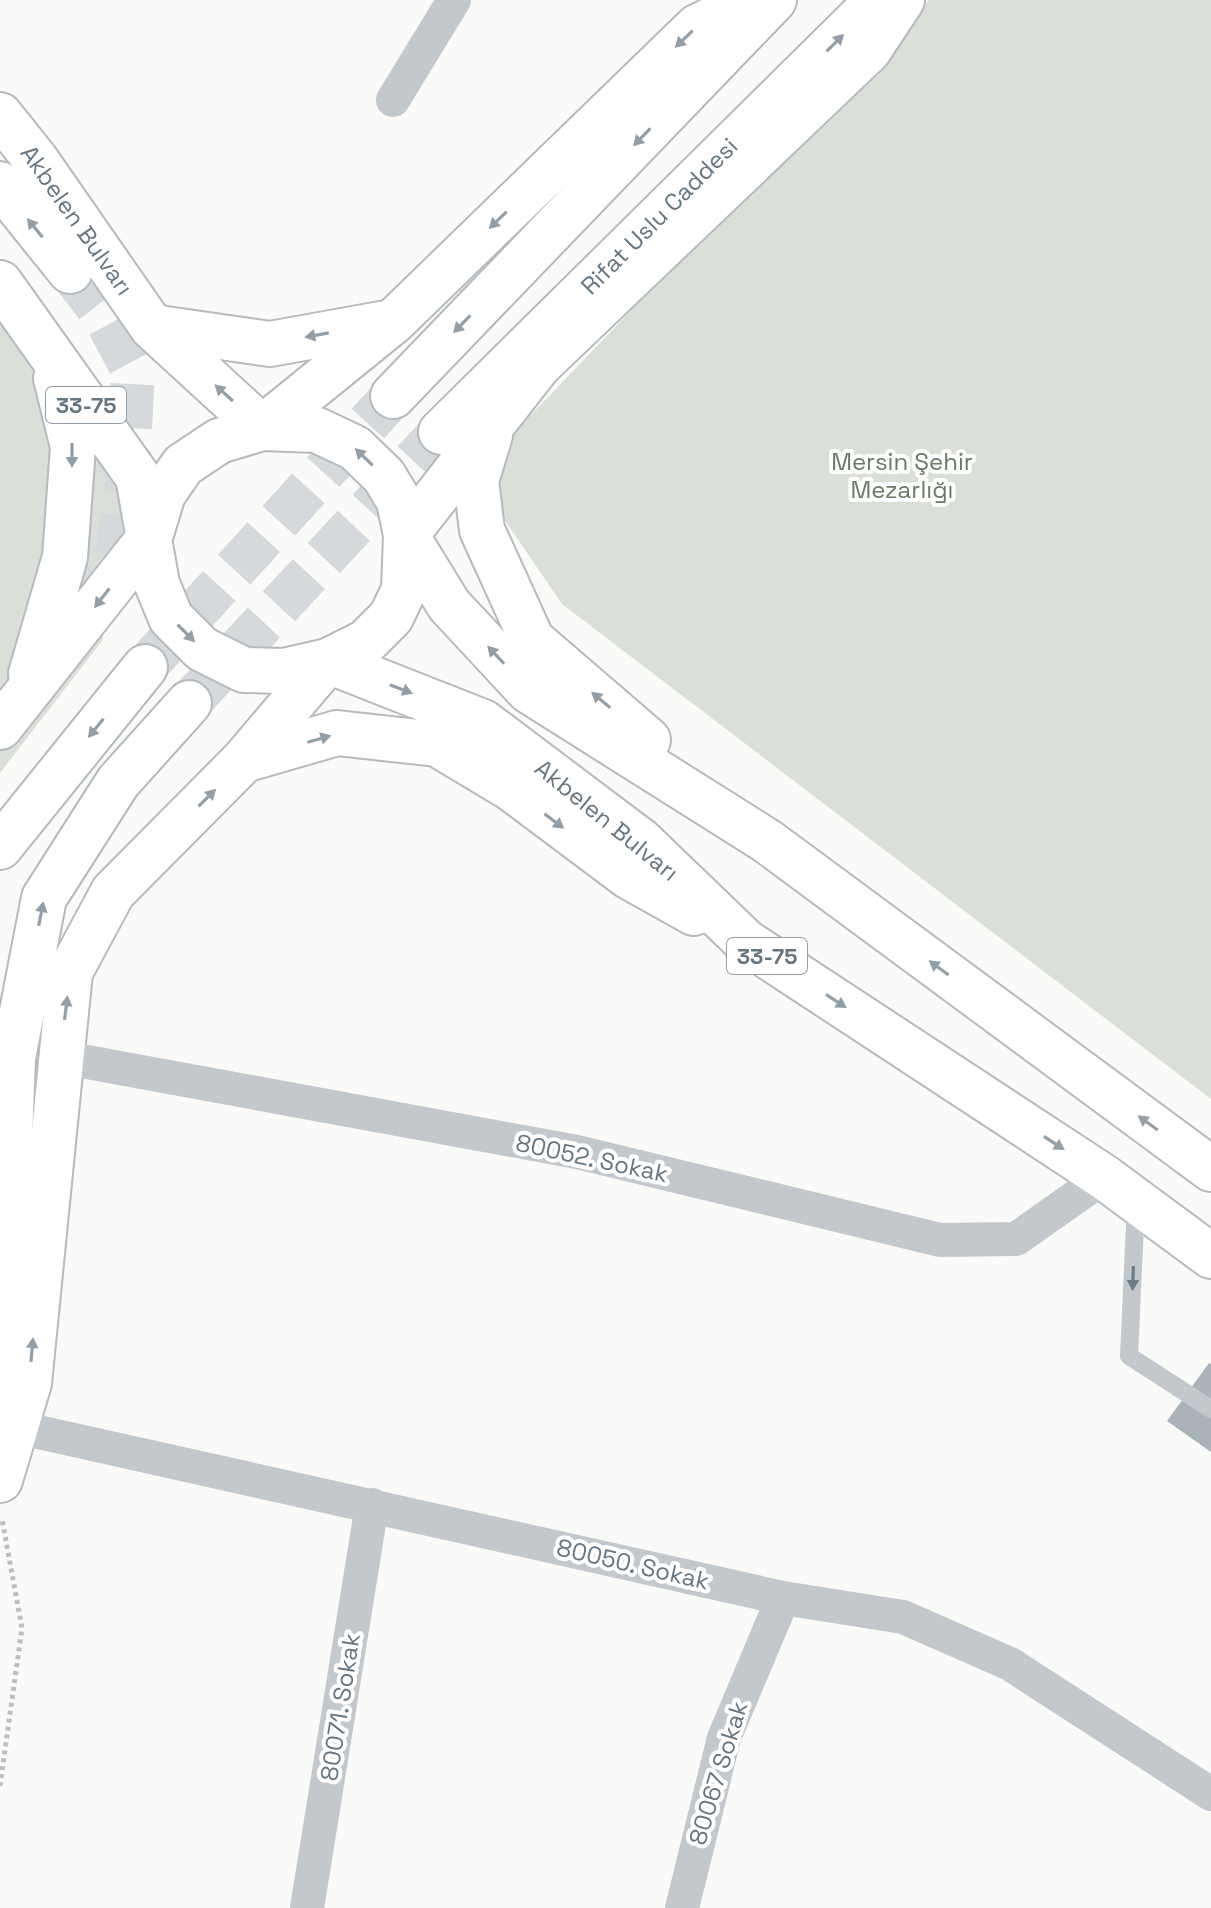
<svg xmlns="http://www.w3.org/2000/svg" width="1211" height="1908" viewBox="0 0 1211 1908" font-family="'Space Grotesk',sans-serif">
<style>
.green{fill:#dadfd7}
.building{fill:#aab3b9}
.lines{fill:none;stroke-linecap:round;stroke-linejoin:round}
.secondary-tunnel{stroke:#d5d9db;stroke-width:44;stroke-dasharray:44 22;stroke-linecap:butt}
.primary-tunnel{stroke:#d5d9db;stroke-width:44;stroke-dasharray:44 22;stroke-linecap:butt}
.secondary-casing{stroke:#b3babf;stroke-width:48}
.primary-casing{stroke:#b5babe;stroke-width:48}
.path{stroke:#bbbfc2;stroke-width:5;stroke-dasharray:4 4;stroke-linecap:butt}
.service{stroke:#c3c8cc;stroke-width:18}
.minor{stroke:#c3c8cc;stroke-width:34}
.secondary{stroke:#fff;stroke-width:44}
.primary{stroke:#fff;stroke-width:44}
.oneway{fill:#939fa8}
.oneway2{fill:#6a7a87}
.labels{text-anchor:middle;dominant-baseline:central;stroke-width:8;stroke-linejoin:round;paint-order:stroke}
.shield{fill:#fff;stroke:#939fa8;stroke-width:2}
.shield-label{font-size:22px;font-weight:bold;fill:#657683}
.street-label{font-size:24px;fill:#657683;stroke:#fff}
.park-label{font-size:24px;fill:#687a64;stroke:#fff}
</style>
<rect width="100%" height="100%" fill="#fafaf8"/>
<path class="green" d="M929 0H1211V1099L562 604 495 506 500 447Z
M0 324 114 457 124 541 102 641 0 773Z"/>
<path class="building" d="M1209 1363 1211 1364V1452L1167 1421Z"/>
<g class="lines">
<path class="secondary-tunnel" d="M145 667 393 396
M189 703 441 432"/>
<path class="primary-tunnel" d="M70 271 104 315 133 370 127 483 117 555 93 592"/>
<defs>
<path id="secondary" d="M393 396 774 0
M441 432 878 0
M0 847 145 667
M0 1409 13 1058 44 898 118 782 189 703"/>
<path id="primary" d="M0 115 36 160 152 327 262 428 317 430 355 448 384 476 399 501 406 535 449 605 529 691 767 841 1211 1169
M0 184 70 271
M0 283 138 477 157 584 171 618 202 649 244 670 284 671 328 661 483 722 641 841 746 942 1104 1177 1211 1256
M152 327 270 344 392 322
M490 435 476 481 482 530 532 640 648 740
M31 674 65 557 73 447 56 378
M0 727 150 537 163 494 183 465 219 441 262 428 394 321 697 27 751 0
M244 760 337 733 437 744 512 789 628 876 694 913
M0 1480 29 1383 70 972 113 892 244 760 328 661 366 642 391 617 404 590 406 535 539 365 869 50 902 0"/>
</defs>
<use href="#secondary" class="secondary-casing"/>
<use href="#primary" class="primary-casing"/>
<path class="path" d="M0 1786 22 1628 2 1519"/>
<path class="service" d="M1136 1203 1129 1356 1211 1409"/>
<path class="minor" d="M393 100 454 0
M60 1057 577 1152 940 1240 1016 1239 1104 1177
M16 1427 783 1598 903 1617 1010 1664 1211 1794
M307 1908 372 1505
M682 1908 724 1738 783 1598"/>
<use href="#secondary" class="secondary"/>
<use href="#primary" class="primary"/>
</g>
<defs><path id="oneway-solid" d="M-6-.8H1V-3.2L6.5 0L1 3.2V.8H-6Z" transform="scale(2)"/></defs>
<g class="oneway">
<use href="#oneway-solid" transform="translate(684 39) rotate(136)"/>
<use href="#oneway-solid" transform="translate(835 43) rotate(-45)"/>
<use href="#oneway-solid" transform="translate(642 137) rotate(134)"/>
<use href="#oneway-solid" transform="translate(498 220) rotate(136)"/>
<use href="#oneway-solid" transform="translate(35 228) rotate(-129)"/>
<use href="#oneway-solid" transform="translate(462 324) rotate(134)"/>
<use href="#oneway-solid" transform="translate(317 335) rotate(170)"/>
<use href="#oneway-solid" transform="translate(224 393) rotate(-138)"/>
<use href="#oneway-solid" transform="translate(72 455) rotate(90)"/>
<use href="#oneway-solid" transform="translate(364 457) rotate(-136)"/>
<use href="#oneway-solid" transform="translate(102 598) rotate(128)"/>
<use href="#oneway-solid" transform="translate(186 633) rotate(45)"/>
<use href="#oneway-solid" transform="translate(496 655) rotate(-133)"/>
<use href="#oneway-solid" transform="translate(401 689) rotate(21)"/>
<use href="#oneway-solid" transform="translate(601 700) rotate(-140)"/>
<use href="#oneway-solid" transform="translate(96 728) rotate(129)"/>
<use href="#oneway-solid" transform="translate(319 739) rotate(-16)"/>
<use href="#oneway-solid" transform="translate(207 798) rotate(-45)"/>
<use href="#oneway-solid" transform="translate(554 821) rotate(37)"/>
<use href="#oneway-solid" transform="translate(41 914) rotate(-79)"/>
<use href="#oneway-solid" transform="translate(939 968) rotate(-144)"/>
<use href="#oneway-solid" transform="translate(836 1001) rotate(33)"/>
<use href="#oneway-solid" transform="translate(66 1008) rotate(-83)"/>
<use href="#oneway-solid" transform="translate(1148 1123) rotate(-144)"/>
<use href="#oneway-solid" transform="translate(1054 1143) rotate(33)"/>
<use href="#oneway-solid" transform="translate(32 1350) rotate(-85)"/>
</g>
<use class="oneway2" href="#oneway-solid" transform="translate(1133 1278) rotate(92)"/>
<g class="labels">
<g class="shield">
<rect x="46" y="387" width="80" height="36" rx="6"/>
<rect x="727" y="938" width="80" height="36" rx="6"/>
</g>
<g class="shield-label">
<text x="86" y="405">33-75</text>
<text x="767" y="956">33-75</text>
</g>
<g class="street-label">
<text transform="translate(659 216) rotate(-45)">Rifat Uslu Caddesi</text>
<text transform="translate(77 220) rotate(55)">Akbelen Bulvarı</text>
<text transform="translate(607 820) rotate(39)">Akbelen Bulvarı</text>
<text transform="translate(592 1158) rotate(12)">80052. Sokak</text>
<text transform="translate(633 1564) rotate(13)">80050. Sokak</text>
<text transform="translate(340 1707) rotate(-81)">80071. Sokak</text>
<text transform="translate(718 1773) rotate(-73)">80067 Sokak</text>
</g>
<g class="park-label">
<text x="902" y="461">Mersin Şehir<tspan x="902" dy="28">Mezarlığı</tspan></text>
</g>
</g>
</svg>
